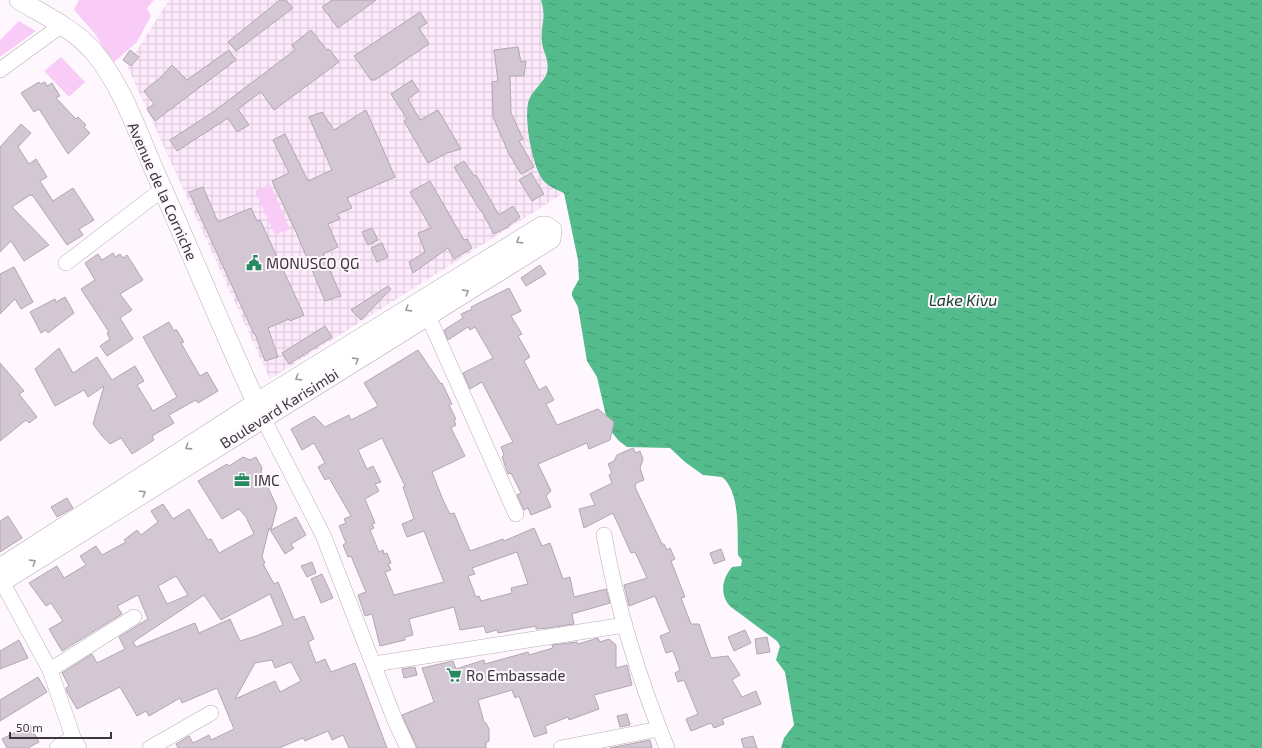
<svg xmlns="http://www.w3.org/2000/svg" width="1262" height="748" viewBox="0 0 1262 748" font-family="'Exo 2',sans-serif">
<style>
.industrial{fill:url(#industrial-grid)}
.green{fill:#f9ccf7}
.water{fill:url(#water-ripples)}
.building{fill:#d3c7d3;stroke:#b2a6b1;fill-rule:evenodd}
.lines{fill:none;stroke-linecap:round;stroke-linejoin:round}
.minor-casing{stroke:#b9adb8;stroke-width:16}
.tertiary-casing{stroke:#b9adb8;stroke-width:20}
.minor{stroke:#fff;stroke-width:15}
.tertiary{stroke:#fff;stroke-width:19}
.oneway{stroke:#9e9b9e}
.labels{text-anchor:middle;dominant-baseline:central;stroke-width:4;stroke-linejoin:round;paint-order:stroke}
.street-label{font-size:15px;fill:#3c373c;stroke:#fef7fe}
.poi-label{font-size:15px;fill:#3c373c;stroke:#fef7fe;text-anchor:start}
.water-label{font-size:16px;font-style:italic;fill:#123f2b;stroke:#fef7fe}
</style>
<defs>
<pattern id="industrial-grid" width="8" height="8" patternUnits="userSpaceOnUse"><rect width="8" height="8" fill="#fce9fb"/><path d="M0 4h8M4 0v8" fill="none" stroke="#d9c8d8"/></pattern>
<pattern id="water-ripples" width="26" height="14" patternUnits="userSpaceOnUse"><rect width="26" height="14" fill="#53bb8c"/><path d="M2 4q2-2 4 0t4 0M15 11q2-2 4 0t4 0" fill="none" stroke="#469974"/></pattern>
</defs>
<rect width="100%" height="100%" fill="#fef7fe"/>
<path class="industrial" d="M169 0H541L545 19 542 42 548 62V66L543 81 532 94 528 105 527 123 534 159 543 180 564 193 270 379 127 66Z"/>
<path class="green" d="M79 0H154L147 8 151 16 137 42 112 64 96 35 74 10Z
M19 21 36 31 0 57V40Z
M61 57 85 82 69 97 44 71Z
M270 184 290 229 275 235 255 191Z"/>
<path class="water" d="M541 0H1262V748H781L784 738 794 725 785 672 776 660 780 646 777 641 731 607C719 595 722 579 732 567L741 566 742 560 738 555C737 534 741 492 722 477L703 475 685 462 670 448 627 447 619 441 609 429 597 377 587 361 578 307 572 296V292L579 279 578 260 564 193C557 190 548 186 543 180 532 166 523 116 529 100 533 89 544 83 547 72 550 60 543 53 542 42 540 25 547 20 541 0Z"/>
<path class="building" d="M280 0H286L293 8 236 51 228 42Z
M332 0H376L338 28 322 7Z
M420 12 427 23 419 28 429 44 375 80H371L354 56Z
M311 30 327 50 329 49 339 62 274 110 261 92 238 109 249 125 237 132 228 118 177 151 170 140 213 112 295 50 292 45Z
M518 47 521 62 526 61 524 76H510L511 113 523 139 519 141 534 167 521 174 509 154 493 117 492 82 498 81 494 50Z
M130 50 139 57 131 66 123 60Z
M229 50 236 60 155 121 147 109 154 104 144 91 161 77 172 65 187 80Z
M412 80 419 91 408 99 420 120 438 110 461 149 447 153 428 163 404 121 407 119 391 94Z
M39 82 40 84 45 82 47 86 52 83 60 96 56 98 76 119 78 117 86 125 84 127 90 133 68 154 39 109 34 112 21 93Z
M366 110 395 177 347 198 352 208 337 214 340 219 328 224 338 247 323 254 341 296 325 301 296 232 272 181 289 173 273 140 285 134 308 181 332 170 309 117 322 112 334 130Z
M21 124 31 133 18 147 29 164 36 159 47 177 40 181 53 201 73 188 94 220 79 229 83 235 67 245 33 196 30 195 12 207 49 245 24 261 11 241 0 252V147Z
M464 161 474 176 476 175 499 215 513 206 520 217 506 228 494 234 481 210H480L454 167Z
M531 173 544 194 532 201 519 180Z
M430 181 464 240 467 239 472 248 454 259 448 248 413 273 409 262 425 252 418 233 431 228 410 192Z
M203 187 218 222 251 208 257 221 260 220 304 315 290 321 289 319 268 328 278 357 265 361 255 334H254L189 192Z
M372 228 378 240 368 245 362 232Z
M382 243 388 257 377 262 371 248Z
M113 253 115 257 120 254 123 258 127 255 143 280 120 294 132 310 120 318 133 339 107 356 100 346 110 339 107 333 109 332 81 289 95 280 85 263 98 254 102 260Z
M540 265 546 274 526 286 521 278Z
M14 267 33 302 21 309 15 299 0 314V274Z
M388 286 391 289 361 320 351 310Z
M509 288 521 311 511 316 522 334 518 336 530 357 524 361 539 390 546 386 554 400 546 404 557 425 598 409 614 422 610 440 589 449 587 443 538 464 551 491 546 496 551 507 531 515 528 508 524 510 517 495 521 493 511 473 508 474 502 457 504 455 501 447 513 442 482 382 470 389 463 373 493 358 475 327 470 330 468 327 448 340 444 330 463 318 461 314 472 309 471 307Z
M65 297 74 313 48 333 46 330 41 333 30 312 55 299 56 302Z
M169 322 174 331 176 329 184 342 181 343 200 376 207 372 218 391 198 403 196 400 169 415 174 423 152 436 154 440 132 454 121 438 110 444 102 436 93 424 104 386 88 397 84 390 55 406 35 369 59 348 73 373 97 357 112 380 135 366 144 381 137 385 153 411 177 397 143 337Z
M325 326 332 337 289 364 282 353Z
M418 350 441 384 442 383 452 404 449 405 456 419 454 420 456 425 451 428 465 456 432 472 443 500 450 514 454 513 470 551 503 539 504 541 534 528 542 546 550 543 563 579 570 577 574 597 606 589 610 603 572 614 574 624 548 628 536 629V626L498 633 497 630 486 633 484 626 460 630 454 607 409 619 413 635 405 637V640L380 646 372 614 365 616 358 595 366 592 351 556 348 557 343 545 346 543 339 526 346 523 344 519 351 516 329 478 325 480 318 467 325 463 314 443 302 450 291 429 314 416 325 427 349 415 351 420 378 406 364 383ZM382 438 405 486 403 487 414 519 402 524 407 537 424 531 444 582 394 595 385 572 391 570 388 564 391 563 387 553 384 554 383 550 379 552 370 530 374 528 372 524 375 523 365 499 379 491 375 484 381 482 373 466 367 469 358 450ZM517 552 528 584 511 588 512 593 481 601 479 596 476 597 468 576 475 574 472 568Z
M0 363 24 391 19 394 37 417 29 423 26 420 0 441Z
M633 448 636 453 640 451 643 459 640 468 644 480 636 483 635 487 662 544H664L667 550 670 548 675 559 671 561 685 597 681 598 691 624H699L711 658 728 656 740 675 732 680 742 697 756 691 761 704 722 719 724 724 714 728 711 723 691 731 686 719 698 714 684 680 678 682 675 673 680 670 673 651 666 653 660 636 670 632 655 596 629 606 624 585 647 578 635 552 631 553 613 513 584 528 579 509 595 505 590 494 612 483 609 475 612 473 608 464 614 461 617 455Z
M243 457 250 460 256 457 262 468 261 472 277 507 271 530 296 517 306 535 291 544 294 548 285 554 269 528 262 557 265 563 263 564 274 584 278 582 294 620 304 616 314 639 308 642 316 663 325 659 331 672 355 663 387 748H349L343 735 332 740 328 731 305 741 303 738 279 748H178L176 744 189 736 193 743 209 735 211 740 234 729 217 688 182 703 180 698 149 716 146 711 137 716 120 687 77 709 67 692 66 688 69 686 62 673 92 654 97 663 125 649 119 637 148 619 138 595 117 606 122 614 62 651 49 629 63 621 51 603 46 606 29 583 57 566 64 578 86 565 80 556 96 546 102 555 126 542 124 540 137 530 141 535 158 522 151 511 163 504 173 519 189 509 208 540 211 539 219 553 254 534 246 517 239 509 222 519 198 481 227 464 229 466ZM176 576 188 595 167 604 158 586ZM270 594 283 625 256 636 240 641 230 619 199 633 195 623 136 647 133 642 204 595 221 620ZM272 660 275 668 291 662 301 681 280 692 275 681 235 699 255 663Z
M67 498 73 508 57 517 51 507Z
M8 516 22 538 0 552V521Z
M721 549 725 560 714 564 710 553Z
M312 562 316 573 307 577 301 566Z
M322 574 333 598 321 603 311 579Z
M745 630 751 643 734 651 728 637Z
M767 637 770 652 757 654 755 639Z
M598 638 600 642 609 639 616 645V668L627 665 632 685 594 695 599 709 569 720 568 717 545 726 547 733 534 737 519 696 515 698 512 690 478 700 484 722 486 723 489 729V741L486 743V748H417L402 715 434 702 422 668 453 661 456 669 484 660 485 664 528 652 529 655 553 648 552 645 577 642 578 644Z
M19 640 28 658 0 669V651Z
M415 667 417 675 404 678 402 669Z
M38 677 47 692 0 721V700Z
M627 714 630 725 620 727 617 716Z
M30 725 39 742 28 748H7L2 739Z
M753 736 757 748H744L741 739Z
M650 740 652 748H610Z"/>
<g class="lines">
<defs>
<path id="minor" d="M0 70 62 25
M66 263 163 189
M428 316 516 514
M263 418 323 535 396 723 408 748
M604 535C617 608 639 679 667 748
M0 578 50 670 73 737 79 748
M374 664 625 625
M50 670 134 617
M57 748 73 737
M150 748 211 713
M561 748 659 729"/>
<path id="tertiary" d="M19 0C44 15 74 29 93 51 122 85 137 131 155 172 191 252 224 334 262 415
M0 568 256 403 542 226H546L552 230 551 239 0 583"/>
</defs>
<use href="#minor" class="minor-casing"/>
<use href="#tertiary" class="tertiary-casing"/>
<use href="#minor" class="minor"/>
<use href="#tertiary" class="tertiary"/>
</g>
<defs><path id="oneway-chevron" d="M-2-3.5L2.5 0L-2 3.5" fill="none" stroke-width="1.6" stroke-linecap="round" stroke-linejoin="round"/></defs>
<g class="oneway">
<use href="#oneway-chevron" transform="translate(519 241) rotate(148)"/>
<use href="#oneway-chevron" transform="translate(466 292) rotate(-32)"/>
<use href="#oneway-chevron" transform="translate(408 309) rotate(148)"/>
<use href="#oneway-chevron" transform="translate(356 360) rotate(-32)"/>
<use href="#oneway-chevron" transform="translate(298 378) rotate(148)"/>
<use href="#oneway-chevron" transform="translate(188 447) rotate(147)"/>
<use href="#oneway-chevron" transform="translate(143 493) rotate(-32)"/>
<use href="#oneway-chevron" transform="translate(33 562) rotate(-32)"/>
</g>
<defs>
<symbol id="civic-bare" viewBox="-9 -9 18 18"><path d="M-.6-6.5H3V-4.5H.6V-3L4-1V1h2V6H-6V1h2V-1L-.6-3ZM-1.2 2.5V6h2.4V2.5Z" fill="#298961" stroke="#fef7fe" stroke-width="2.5" paint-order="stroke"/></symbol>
<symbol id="office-bare" viewBox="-9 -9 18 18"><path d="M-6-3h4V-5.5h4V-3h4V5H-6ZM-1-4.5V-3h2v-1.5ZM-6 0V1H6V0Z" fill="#298961" stroke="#fef7fe" stroke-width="2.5" paint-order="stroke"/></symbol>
<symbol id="supermarket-bare" viewBox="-9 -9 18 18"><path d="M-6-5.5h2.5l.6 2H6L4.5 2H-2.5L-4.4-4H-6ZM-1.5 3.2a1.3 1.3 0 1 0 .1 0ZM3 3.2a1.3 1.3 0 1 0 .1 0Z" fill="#298961" stroke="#fef7fe" stroke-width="2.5" paint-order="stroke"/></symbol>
</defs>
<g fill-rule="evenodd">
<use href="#civic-bare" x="243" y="252" width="22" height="22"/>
<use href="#office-bare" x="231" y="469" width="22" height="22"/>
<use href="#supermarket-bare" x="443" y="664" width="22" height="22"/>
</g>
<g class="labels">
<g class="street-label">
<text transform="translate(163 191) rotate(66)">Avenue de la Corniche</text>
<text transform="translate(279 408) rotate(-32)">Boulevard Karisimbi</text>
</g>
<g class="poi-label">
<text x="266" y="263">MONUSCO QG</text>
<text x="254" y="480">IMC</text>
<text x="466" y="675">Ro Embassade</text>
</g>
<g class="water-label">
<text x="963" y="299">Lake Kivu</text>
</g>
</g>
<path d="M10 732v6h101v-6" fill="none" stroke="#3c373c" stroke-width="2"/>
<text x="16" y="732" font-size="12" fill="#3c373c" stroke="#fef7fe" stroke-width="3" paint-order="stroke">50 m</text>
</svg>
